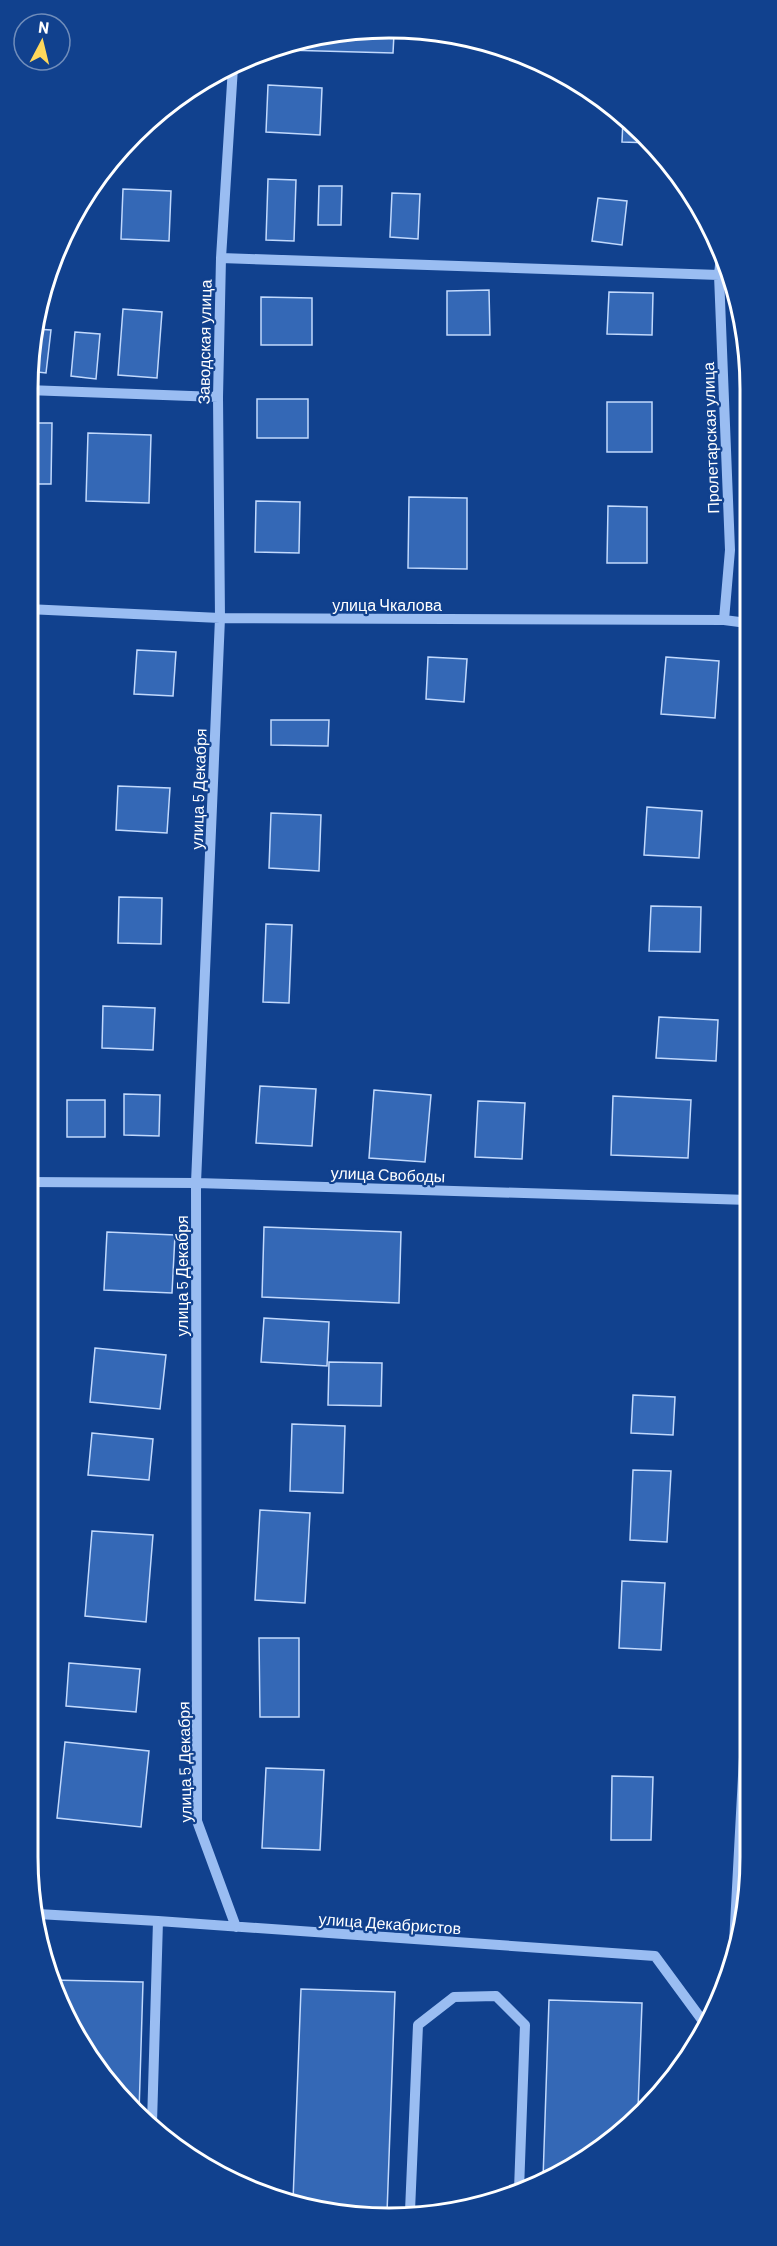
<svg xmlns="http://www.w3.org/2000/svg" width="777" height="2246" viewBox="0 0 777 2246" font-family="Barlow,sans-serif">
<style>
.building{fill:#3468b6;stroke:#c1d9fd;stroke-width:1.5}
.lines{fill:none;stroke-linecap:round;stroke-linejoin:round}
.minor{stroke:#9abdf2;stroke-width:10}
.labels{text-anchor:middle;dominant-baseline:central;stroke-width:4.5;stroke-linejoin:round;paint-order:stroke}
.street-label{font-size:16px;fill:#fff;stroke:#11418e}
.rim{fill:none;stroke:#fff;stroke-width:3}
</style>
<rect width="100%" height="100%" fill="#11418e"/>
<path class="building" d="M341 30 394 34 393 53 284 50Z
M268 85 322 88 320 135 266 132Z
M623 119 652 143 622 142Z
M268 179 296 180 294 241 266 240Z
M319 186H342L341 225H318Z
M123 189 171 191 169 241 121 239Z
M392 193 420 194 418 239 390 237Z
M598 198 627 201 622 245 592 241Z
M489 290 490 335H447V291Z
M609 292 653 293 652 335 607 334Z
M261 297 312 298V345H261Z
M123 309 162 312 157 378 118 375Z
M35 329 51 330 46 373 29 371Z
M75 332 100 334 96 379 71 376Z
M257 399H308V438H257Z
M607 402H652V452H607Z
M27 423H52L51 484H27Z
M88 433 151 435 149 503 86 501Z
M409 497 467 498V569L408 568Z
M256 501 300 502 299 553 255 552Z
M608 506 647 507V563H607Z
M137 650 176 652 173 696 134 694Z
M428 657 467 659 464 702 426 699Z
M666 657 719 661 715 718 661 714Z
M271 720H329L328 746 271 745Z
M118 786 170 788 167 833 116 830Z
M647 807 702 811 699 858 644 855Z
M271 813 321 815 319 871 269 868Z
M119 897 162 898 161 944 118 943Z
M651 906 701 907 700 952 649 951Z
M266 924 292 925 289 1003 263 1002Z
M103 1006 155 1008 153 1050 102 1048Z
M659 1017 718 1020 716 1061 656 1058Z
M260 1086 316 1089 312 1146 256 1143Z
M374 1090 431 1095 425 1162 369 1158Z
M124 1094 160 1095 159 1136 124 1135Z
M613 1096 691 1100 688 1158 611 1155Z
M67 1100H105V1137H67Z
M478 1101 525 1103 522 1159 475 1157Z
M264 1227 401 1232 399 1303 262 1297Z
M107 1232 175 1235 172 1293 104 1290Z
M264 1318 329 1322 327 1366 261 1362Z
M95 1348 166 1355 160 1409 90 1402Z
M329 1362 382 1363 381 1406 328 1405Z
M633 1395 675 1397 673 1435 631 1433Z
M292 1424 345 1426 343 1493 290 1491Z
M92 1433 153 1439 149 1480 88 1475Z
M633 1470 671 1471 667 1542 630 1540Z
M260 1510 310 1513 305 1603 255 1600Z
M92 1531 153 1535 146 1622 85 1616Z
M622 1581 665 1583 661 1650 619 1648Z
M259 1638H299V1717H260Z
M69 1663 140 1669 136 1712 66 1706Z
M65 1742 149 1751 141 1827 57 1818Z
M266 1768 324 1770 320 1850 262 1848Z
M612 1776 653 1777 651 1840H611Z
M51 1980 143 1982 139 2113 117 2096 54 1996Z
M301 1989 395 1992 387 2213 342 2216 293 2201Z
M549 2000 642 2003 638 2109 590 2158 543 2179Z"/>
<g class="lines">
<path class="minor" d="M233 67 221 258 218 397 220 618 196 1183 197 1821 236 1927
M721 255 719 275 730 550 724 620
M221 258 719 275
M27 390 218 397
M27 609 220 618 724 620 747 623
M27 1182 196 1183 749 1200
M38 1914 158 1921 655 1956 705 2024
M733 1962 750 1646
M152 2123 158 1921
M410 2211 418 2025 454 1997 496 1996 525 2025 519 2190"/>
</g>
<g class="labels">
<g class="street-label">
<text transform="translate(204 342) rotate(-89)">Заводская улица</text>
<text transform="translate(710 438) rotate(-92)">Пролетарская улица</text>
<text x="387" y="604">улица Чкалова</text>
<text transform="translate(198 789) rotate(-88)">улица 5 Декабря</text>
<text transform="translate(388 1174) rotate(2)">улица Свободы</text>
<text transform="translate(181 1276) rotate(-90)">улица 5 Декабря</text>
<text transform="translate(184 1762) rotate(-91)">улица 5 Декабря</text>
<text transform="translate(390 1923) rotate(4)">улица Декабристов</text>
</g>
</g>
<path d="M0 0H777V2246H0ZM389 38H389A351 351 0 0 1 740 389V1857A351 351 0 0 1 389 2208H389A351 351 0 0 1 38 1857V389A351 351 0 0 1 389 38Z" fill="#11418e" fill-rule="evenodd"/>
<path class="rim" d="M389 38H389A351 351 0 0 1 740 389V1857A351 351 0 0 1 389 2208H389A351 351 0 0 1 38 1857V389A351 351 0 0 1 389 38Z"/>
<g transform="translate(42 42) rotate(7)"><circle r="28" fill="#11418e" stroke="#708dbb" stroke-width="1.5"/>
<path d="M0-4.5L10 22L0 15L-10 22Z" fill="#ffd85b"/>
<text y="-9" font-size="16" font-weight="bold" text-anchor="middle" fill="#ffffff">N</text>
</g>
</svg>
